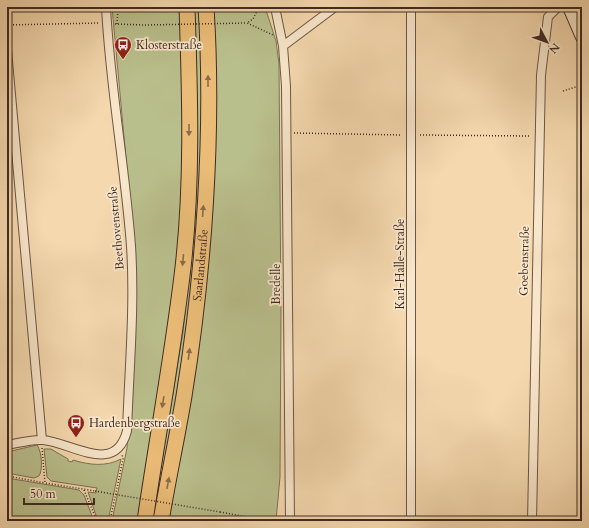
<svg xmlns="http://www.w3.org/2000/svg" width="589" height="528" viewBox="0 0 589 528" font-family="Cardo,serif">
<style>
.green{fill:#b9bf8c;stroke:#7c7457}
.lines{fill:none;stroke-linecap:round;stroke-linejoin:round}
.street-casing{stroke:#6c5645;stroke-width:10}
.secondary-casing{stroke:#3f2a22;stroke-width:14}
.highway-casing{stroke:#3f2a22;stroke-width:17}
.path{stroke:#3f2a22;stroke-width:1.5;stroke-dasharray:1 2;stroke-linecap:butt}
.street{stroke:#f8e6ca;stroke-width:8}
.secondary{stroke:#f8e6ca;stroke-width:12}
.highway{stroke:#eabc77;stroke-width:15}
.path-bridge{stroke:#3f2a22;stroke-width:1.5;stroke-dasharray:1 2;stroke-linecap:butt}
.oneway{fill:#8c6c48}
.labels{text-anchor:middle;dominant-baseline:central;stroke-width:3.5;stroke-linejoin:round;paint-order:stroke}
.poi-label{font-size:12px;fill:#3f2a22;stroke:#f8e6ca;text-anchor:start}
.street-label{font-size:12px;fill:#3f2a22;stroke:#f8e6ca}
</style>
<rect width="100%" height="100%" fill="#f5d8ae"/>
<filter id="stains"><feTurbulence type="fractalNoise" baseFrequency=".005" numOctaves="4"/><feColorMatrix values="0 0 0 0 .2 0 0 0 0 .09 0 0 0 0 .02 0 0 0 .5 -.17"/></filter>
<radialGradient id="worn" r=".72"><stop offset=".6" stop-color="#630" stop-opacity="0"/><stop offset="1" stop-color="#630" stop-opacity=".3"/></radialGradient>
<path class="green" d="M112 7H182L185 171 178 275 140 521H112L127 448 135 288 134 245Z
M192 7H200L203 79 199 219 183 358 156 521H152L183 332 193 232Z
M213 7H265L276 41 279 64 281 310 280 477 276 521H166L204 296Z
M37 445C42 452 43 470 39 476L34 478 7 473V452Z
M44 449H51L68 459V461L72 462 73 460C89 465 106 467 121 459L108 521H98L88 492 96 493 97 488 51 481 47 477Z
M7 478 79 490 84 495 94 521H7Z"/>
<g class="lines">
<defs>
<path id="street" d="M275 7 283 46 286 86 290 521
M283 46 335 7
M7 50 42 440
M7 445C18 443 32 439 43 440 73 443 115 476 127 431 129 370 135 307 131 246 125 166 110 87 106 7
M411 521V7
M532 521 541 75 548 17 558 7"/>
<path id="secondary" d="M569 7 582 37"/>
<g id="highway">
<path d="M145 521C157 439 172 358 182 276 193 187 190 96 187 7"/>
<path id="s1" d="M161 521C168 479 177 438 184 396 204 272 214 132 206 7"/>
</g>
</defs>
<use href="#street" class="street-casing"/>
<use href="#secondary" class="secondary-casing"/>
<use href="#highway" class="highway-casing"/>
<path class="path" d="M259 7 253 19 247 23 273 35
M115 24 145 25
M117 24 118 7
M7 25 99 23
M563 91 582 85
M294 133 402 135
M420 135 530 136
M42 448 45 483 95 491
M7 476 45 483
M84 490 97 521
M220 512 270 521
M110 521 123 459 122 454"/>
<use href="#street" class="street"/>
<use href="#secondary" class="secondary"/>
<use href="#highway" class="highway"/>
<path class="path-bridge" d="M145 25 247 23
M95 491 220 512"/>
</g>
<defs><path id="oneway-solid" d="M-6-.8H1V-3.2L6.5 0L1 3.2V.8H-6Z"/></defs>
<g class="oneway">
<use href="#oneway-solid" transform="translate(208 81) rotate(-90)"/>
<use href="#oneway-solid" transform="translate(189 130) rotate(90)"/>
<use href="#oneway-solid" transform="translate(203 211) rotate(-86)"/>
<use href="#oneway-solid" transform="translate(183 260) rotate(95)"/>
<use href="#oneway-solid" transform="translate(189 354) rotate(-83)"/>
<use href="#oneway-solid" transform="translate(163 402) rotate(99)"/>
<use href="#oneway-solid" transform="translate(168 483) rotate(-80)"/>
</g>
<defs>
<symbol id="bus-pin" viewBox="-11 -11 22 30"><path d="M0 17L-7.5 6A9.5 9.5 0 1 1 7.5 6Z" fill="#8f2418" stroke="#f8e6ca"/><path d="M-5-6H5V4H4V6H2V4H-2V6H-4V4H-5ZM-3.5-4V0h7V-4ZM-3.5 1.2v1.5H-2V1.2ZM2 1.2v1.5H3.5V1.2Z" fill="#fff"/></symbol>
</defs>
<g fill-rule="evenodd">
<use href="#bus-pin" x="113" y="35" width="20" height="27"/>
<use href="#bus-pin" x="66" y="413" width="20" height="27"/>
</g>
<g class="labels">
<g class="poi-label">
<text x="136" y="45">Klosterstraße</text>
<text x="89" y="423">Hardenbergstraße</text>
</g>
<g class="street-label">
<text transform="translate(116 228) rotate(-95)">Beethovenstraße</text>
<text transform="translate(524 261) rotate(-89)">Goebenstraße</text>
<text transform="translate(400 264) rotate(-90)">Karl-Halle-Straße</text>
<text stroke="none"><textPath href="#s1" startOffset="259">Saarlandstraße</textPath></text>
<text transform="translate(276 284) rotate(-90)">Bredelle</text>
</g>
</g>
<rect width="589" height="528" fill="none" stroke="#f5d8ae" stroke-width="24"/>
<rect x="8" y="8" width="573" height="512" fill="none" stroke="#3f2a22" stroke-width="2"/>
<rect x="12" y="12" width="565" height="504" fill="none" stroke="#3f2a22"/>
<g transform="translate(547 42) rotate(131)" stroke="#f8e6ca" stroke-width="3" paint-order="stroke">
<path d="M0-3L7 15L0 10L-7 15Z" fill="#3f2a22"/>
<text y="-6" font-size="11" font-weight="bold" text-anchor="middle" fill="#3f2a22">N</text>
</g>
<path d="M24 498v6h70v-6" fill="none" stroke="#3f2a22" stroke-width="2"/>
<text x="30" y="498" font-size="12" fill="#3f2a22" stroke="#f8e6ca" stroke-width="3" paint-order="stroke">50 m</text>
<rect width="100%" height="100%" filter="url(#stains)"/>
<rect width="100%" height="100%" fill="url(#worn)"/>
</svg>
